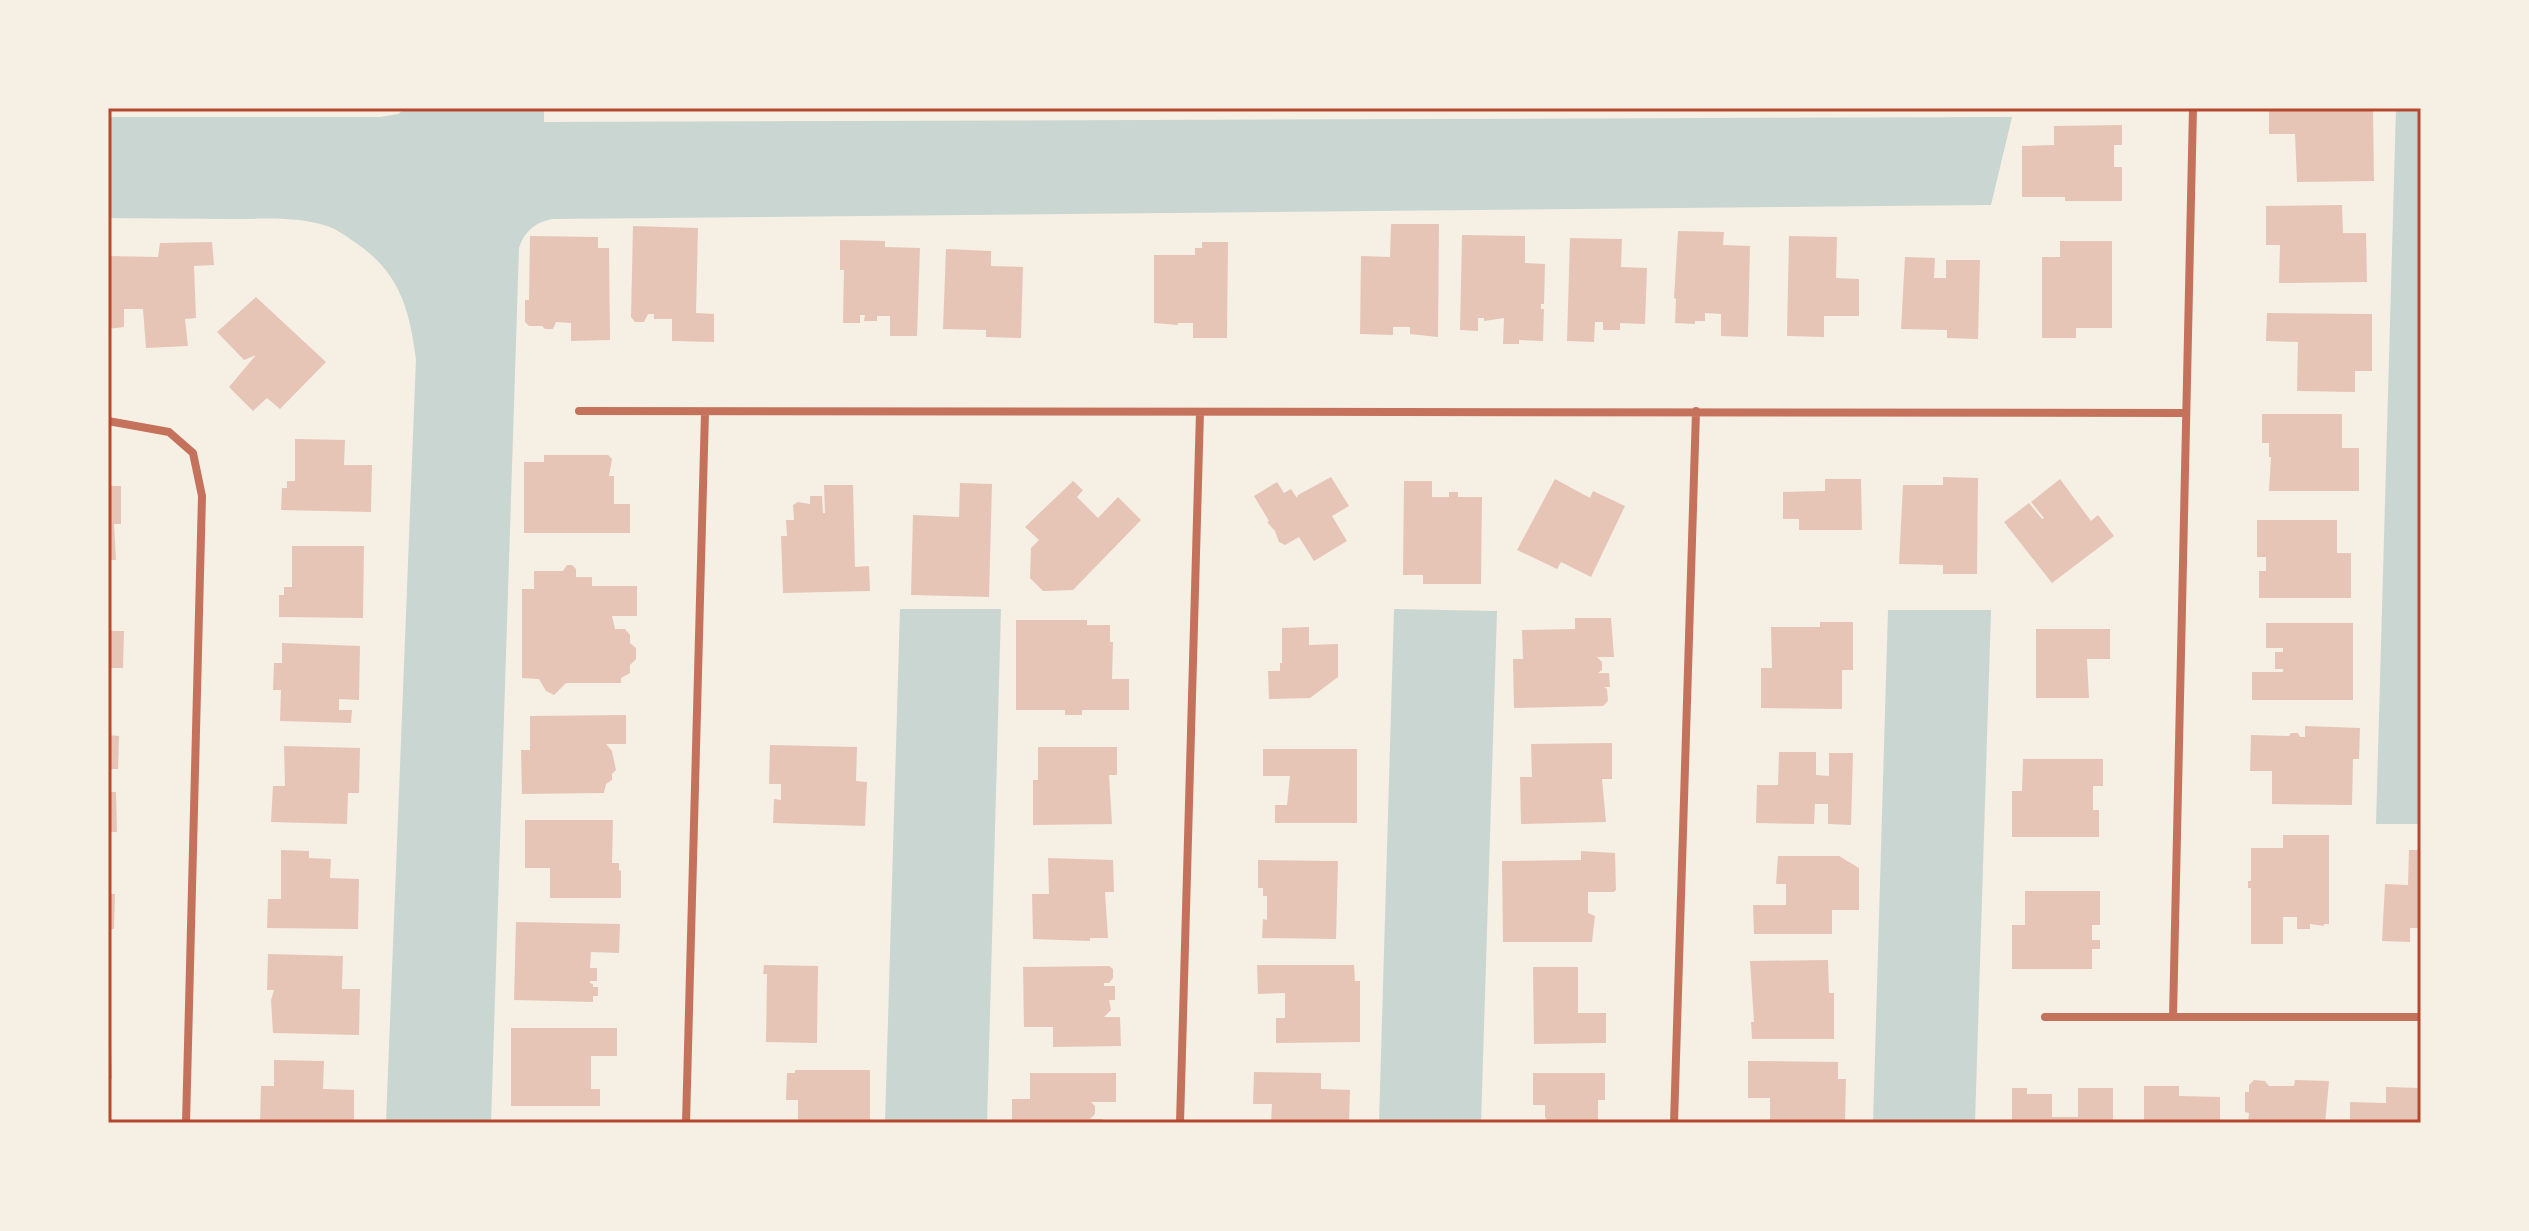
<svg xmlns="http://www.w3.org/2000/svg" width="2529" height="1231" viewBox="0 0 2529 1231" font-family="Manrope,sans-serif">
<style>
.water{fill:#c9d6d2}
.building{fill:#e6c5b7}
.lines{fill:none;stroke-linecap:round;stroke-linejoin:round}
.minor{stroke:#c5725c;stroke-width:8}
.neatline{fill:none;stroke:#b5482f;stroke-width:3}
</style>
<rect width="100%" height="100%" fill="#f6efe4"/>
<path class="water" d="M407 108H544V122L2012 117 1991 205 552 219C534 223 525 231 519 248L491 1123H386L416 359C409 307 399 271 353 241 345 235 336 229 327 226 296 216 262 219 230 219 189 219 149 218 108 218V117H380L398 114Z
M2396 108H2421V824H2376Z
M900 609H1001L987 1123H885Z
M1394 609 1497 611 1481 1123H1379Z
M1888 610H1991L1975 1123H1873Z"/>
<path class="building" d="M2269 108H2373L2374 181 2297 182 2295 134H2269Z
M2122 125V145H2114V167H2122V201H2065V197H2022V146L2054 145V126Z
M2342 205 2343 233H2366L2367 282 2279 283 2280 245H2266V206Z
M1391 224H1439L1438 337 1410 334V327H1393V335L1360 334 1361 256 1390 257Z
M633 226 698 228 696 313 714 314V342L672 341V319H654V314H648L644 322H635L631 317Z
M1678 231 1724 232 1723 245 1750 246 1748 337 1721 336V314L1705 313V321H1695V324L1675 323 1676 299 1674 298Z
M1462 235 1525 236V263L1545 264 1544 304H1541V309H1544L1543 341 1519 340V344H1503L1504 318 1484 321V318H1478V331L1460 330Z
M530 236 598 237V248H609L610 340 571 341V323L556 322 553 329H545L542 326H529L525 322V300H529Z
M1789 236 1837 237 1836 278 1859 279V316H1824V337L1787 336Z
M1570 238 1622 239 1621 267 1647 268 1645 324 1620 323V330H1603V322H1595L1594 342 1567 341Z
M840 240 885 241V247L920 248 917 336H890V316H877V321H864L865 315H860V323H843L844 270H840Z
M2060 241H2112V328H2076V338H2042V257H2060Z
M212 242 214 265 194 266 196 318 185 319 188 346 146 348 143 309H124V327L108 329V256L158 257 160 243Z
M1202 242H1228L1227 338H1193V323H1178V325L1154 323V255H1195V248H1202Z
M946 249 991 251V266L1023 267 1021 338 986 337V330L943 329Z
M1905 257 1935 258 1934 278H1946V260H1980L1978 339 1947 338V330L1901 329Z
M256 297 326 362 280 409 267 398 253 411 229 387 256 355 244 360 217 332Z
M2267 313 2372 314V371H2355V392L2297 391 2298 342 2266 341Z
M2262 414H2342V448H2359V491H2269L2271 457H2269V443H2262Z
M295 439 345 440 344 465H372L371 512 281 510 282 488H287V481H295Z
M544 455H608L612 459 609 476H614V504H630V533H524V462H544Z
M1331 477 1349 506 1332 516 1347 541 1314 561 1299 537 1285 545 1279 542 1275 531 1267 522 1269 521 1254 496 1277 482 1284 493 1291 489 1297 498 1298 495Z
M1943 477 1978 478 1977 574H1943V565L1899 564 1903 485H1943Z
M1555 479 1590 498 1593 491 1625 506 1591 577 1561 562 1557 569 1517 550Z
M1825 479H1861L1862 530H1799V519H1783V492L1825 491Z
M2060 479 2091 521 2098 515 2114 536 2052 583 2004 522 2029 503 2042 519 2044 518 2031 502Z
M1073 481 1083 490 1077 497 1098 518 1118 497 1141 520 1073 590 1043 591 1030 578 1031 548 1039 540 1025 527Z
M1404 481H1432V497H1449V492H1458V497H1482L1481 584H1423V575H1403Z
M960 483 992 484 989 597 911 595 913 515 959 517Z
M824 485H853L855 567 869 566 870 591 783 593 781 536H787L786 520H794L793 505 798 502 810 504V496H822L823 513H825Z
M108 486H121V524H114L116 560H108Z
M2257 520H2337V553H2351V598H2259V571H2266V557H2257Z
M292 546H364L363 618 279 617V595H284V587H292Z
M567 565H572L576 569V577H592V586H637V616H612L615 629H625L630 635V643L636 648V659L630 665V673L621 678V683H566L554 695 546 691 539 679 522 678V589H534V571H563Z
M1575 618H1611L1614 657H1597L1602 662V670L1598 673H1609L1610 687H1604L1607 689 1608 701 1603 706 1514 708 1513 659H1523L1522 630 1575 629Z
M1016 620H1087V625H1110V642H1113L1112 679H1129V710H1082V715H1065V710H1016Z
M1820 622H1853V670H1842V709L1761 708V668H1772L1771 627H1820Z
M2266 623H2353V700H2252V672H2283V669H2275V652H2283V648H2266Z
M1309 627V645L1338 644V677L1310 698 1269 699 1268 671H1280V663H1282V628Z
M2036 629H2110V659H2087L2089 698H2036Z
M108 631H124L123 668H108Z
M282 643 360 646 359 700 339 699V710H352L351 723 280 721 281 690H273L274 663H282Z
M626 715V744H606L612 751 616 770 612 774V780L606 784 604 793 522 794 521 750H530V716Z
M2305 726 2360 728 2359 759H2353L2352 805 2272 804V771H2250L2251 735 2289 736 2291 733H2298L2300 737H2305Z
M108 735 119 736 118 769H108Z
M1612 743V779H1602L1606 822 1521 824 1520 777H1532L1531 744Z
M770 745 857 747 856 781 867 782 865 826 773 823 774 799 781 800V784H769Z
M284 746 360 748 359 793H348L347 824 271 822 273 786H285Z
M1038 747H1117V775H1109L1112 824 1033 825V780H1038Z
M1263 749H1357V823H1275V805H1287L1290 776H1263Z
M1779 752H1816V775L1829 776V753H1853L1851 825 1828 824V804H1815L1814 824 1756 823 1757 785H1778Z
M2023 759H2103V786H2093V810H2099V837H2012V791H2022Z
M108 792H116L117 832H108Z
M525 820H613L612 863H619V871L621 870V898H550V868H525Z
M2283 835H2329V924H2324V926L2310 924V929H2297V917H2283V944H2251V888H2248V881H2251V848H2283Z
M281 850 309 851V858L331 859 330 878 359 879 358 929 267 928 268 899H281Z
M2409 850H2421V928H2410V942L2382 941 2385 884 2408 885Z
M1581 851 1615 853 1616 890 1614 892H1588V913L1595 916 1592 942H1503L1502 861 1581 860Z
M1778 856H1839L1859 868V910H1832V934H1754L1753 905H1786V884H1776Z
M1048 858 1113 860 1114 892H1105L1108 938H1090V941L1033 939 1032 894H1049Z
M1258 860 1338 861 1336 939 1262 938 1263 919 1267 920V896H1263V888H1258Z
M2025 891H2100V925H2092V940H2100V949H2092V969H2012V925H2025Z
M108 894H115L114 929H108Z
M516 922 620 924 619 953 591 952 590 968H597V981H590V983L593 984V987H598V996H593V1002L514 1000Z
M268 954 343 956 342 989H360L359 1035 273 1033 271 1000 274 990H267Z
M1828 960 1829 993H1834V1039H1752L1751 1022H1754L1750 961Z
M764 965 818 966 817 1043 766 1042 767 974H763Z
M1257 965H1354L1355 981H1360V1042L1276 1043V1018H1285V993L1258 994Z
M1109 966 1113 969V978L1109 983H1104V986H1115V1000H1109L1111 1010 1104 1017H1120L1121 1046 1053 1047V1027H1024L1023 967Z
M1533 967H1578V1013H1606V1043L1534 1044Z
M511 1028H617V1056H591V1089H600V1106H511Z
M108 1044H111L112 1079H108Z
M274 1060 324 1061 323 1089 354 1090V1123H260L261 1086H274Z
M1748 1061 1838 1062V1079H1846L1845 1123H1770V1098H1748Z
M795 1070H870V1123H798V1100H786L787 1073H795Z
M1254 1072 1321 1073V1089L1350 1090 1349 1123H1271L1272 1104H1253Z
M1030 1073H1116V1102H1091L1095 1106V1114L1090 1119H1103V1123H1012V1099H1030Z
M1533 1073H1605V1100H1598V1123H1549L1545 1117V1105H1533Z
M2254 1080 2265 1081 2269 1086H2294L2295 1080 2329 1081 2325 1123H2248L2249 1113 2245 1112V1092H2249V1085Z
M2144 1086H2179V1096L2220 1097V1123H2144Z
M2386 1087 2421 1088V1123H2350V1102L2386 1103Z
M2012 1088H2027V1094H2052V1117H2078V1088H2113V1123H2012Z"/>
<g class="lines">
<path class="minor" d="M579 411 2186 413
M108 421 169 432 193 453 202 496 186 1123
M2045 1017H2421
M2173 1017 2193 108
M686 1123 705 412
M1180 1123 1200 412
M1674 1123 1696 411"/>
</g>
<rect width="2529" height="1231" fill="none" stroke="#f6efe4" stroke-width="220"/>
<rect x="110" y="110" width="2309" height="1011" class="neatline"/>
</svg>
